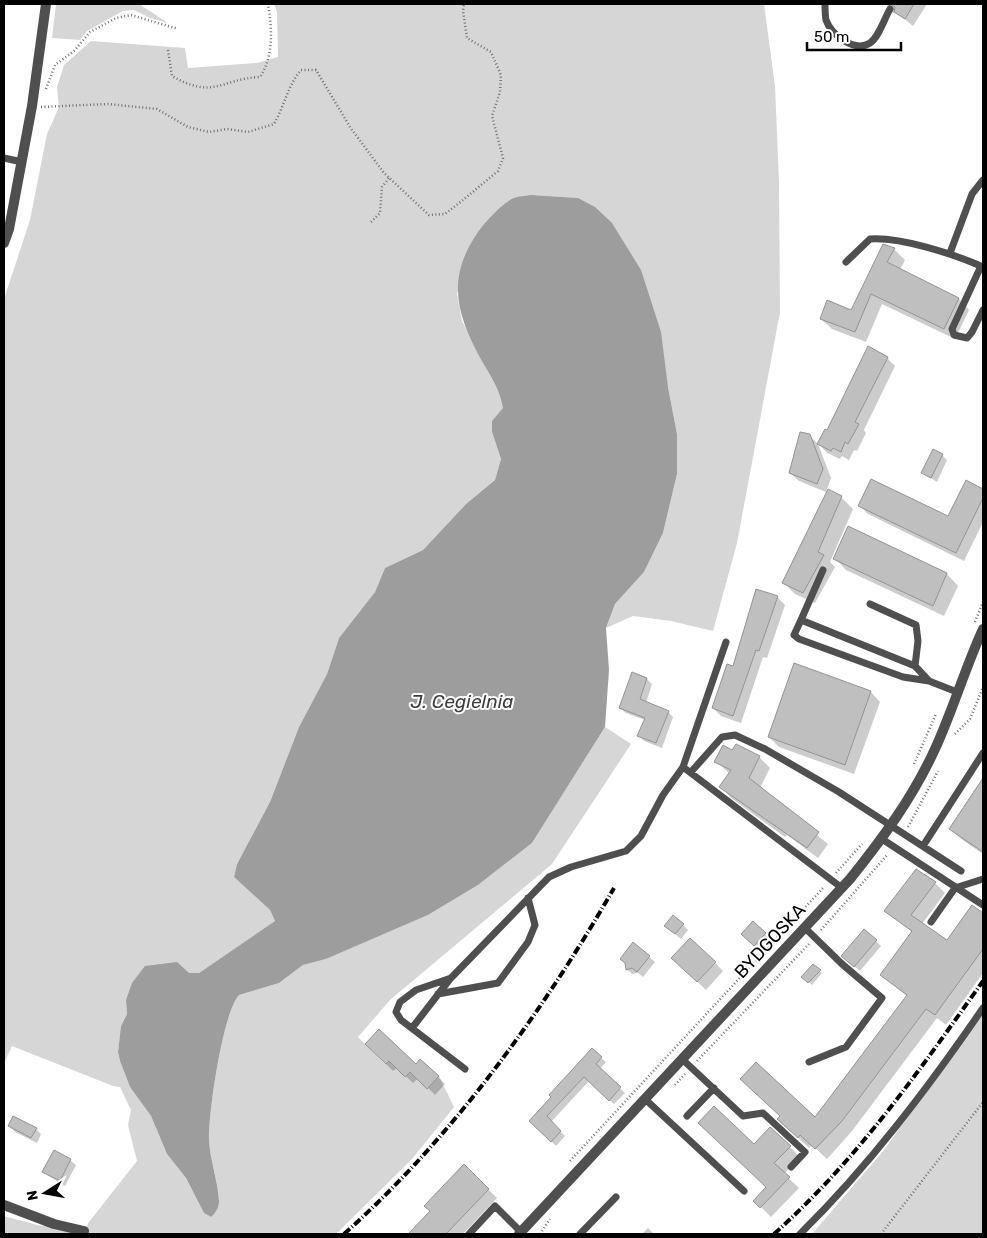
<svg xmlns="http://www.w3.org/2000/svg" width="987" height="1238" viewBox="0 0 987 1238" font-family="Rubik,sans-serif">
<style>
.green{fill:#d6d6d6}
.water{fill:#9d9d9d}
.shadow{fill:#0003}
.building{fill:#bfbfbf;stroke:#939393}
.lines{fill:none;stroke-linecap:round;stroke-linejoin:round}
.path{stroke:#717171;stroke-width:2.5;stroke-dasharray:1 2.5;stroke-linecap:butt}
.service{stroke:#4f4f4f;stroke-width:7}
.minor{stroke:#4f4f4f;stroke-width:10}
.tertiary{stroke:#4f4f4f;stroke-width:10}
.rail{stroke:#000;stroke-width:4;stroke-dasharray:8 2.5 1 2.5;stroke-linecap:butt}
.labels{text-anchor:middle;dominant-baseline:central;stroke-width:4;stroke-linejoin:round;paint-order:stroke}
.street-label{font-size:18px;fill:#000;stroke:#fff}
.water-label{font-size:19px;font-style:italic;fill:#3e3e3e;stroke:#fff}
</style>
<rect width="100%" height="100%" fill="#fff"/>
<path class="green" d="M56 4H139L168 23 150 18 134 10 123 11 87 31 80 40 52 38Z
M274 4H764L775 86 779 182 780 312 737 543 713 631 671 621 633 616 606 628 615 604 644 572 663 533 677 474V434L668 387 578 198 532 195 457 293 462 321 501 393 504 408 492 432 501 459 495 480 466 504 423 550 385 568 375 592 339 638 327 674 299 727 270 802 237 864 234 877 270 910 275 921 199 973H189L126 1000 127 1014 121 1026 118 1052 120 1061 130 1087 151 1116 167 1154 186 1178 204 1213 211 1217C216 1213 219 1206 219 1200 218 1180 210 1160 209 1140 208 1114 223 1012 239 995L279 983 303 965 326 959 428 915 478 885 532 843 605 727 631 744 552 864 390 1000 358 1037 385 1064 389 1061 405 1077 410 1072 427 1088 439 1076 454 1107 412 1159 336 1234H4V1216L37 1225 84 1231 89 1222 137 1161 128 1125 131 1110 120 1087 113 1086 12 1046 4 1063V299L30 220 47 134 59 107 57 87 64 65 91 41 185 48 188 68 257 63 278 57 277 12Z
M983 1012V1234H812L884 1150Z"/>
<path class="water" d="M532 195 578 198 595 207 612 223 641 270 661 332 668 387 677 434V474L663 533 644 572 615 604 606 628 609 670 605 727 532 843 478 885 428 915 326 959 303 965 279 983 239 995C223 1012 208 1114 209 1140 210 1160 218 1181 219 1201 219 1207 216 1213 211 1217L204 1213 186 1178 167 1154 151 1116 130 1087 120 1061 118 1052 121 1026 127 1014 126 1000 132 983 145 966 177 962 189 973H199L275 921 270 910 234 877 237 864 270 802 299 727 327 674 339 638 375 592 385 568 423 550 466 504 495 480 501 459 492 432V421L503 408C500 390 492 378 483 363 457 316 445 280 478 232 486 221 498 208 510 200 515 196 525 196 532 195Z"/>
<path class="shadow" d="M886 4H927L913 26 897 13H893Z
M894 249 905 260 900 270 959 299 969 310 955 339 882 304 866 342 832 329 821 319 851 311Z
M887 358 895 366 864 430 866 433 857 451 854 450 849 460 842 456 840 459 827 453 819 444Z
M809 435 818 444 831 478 826 492 799 481 790 473Z
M942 455 947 460 937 482 922 472Z
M967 482 983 490V522L964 561 868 514 860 506 948 518Z
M841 497 853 509 830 562 835 567 815 603 795 594 784 583Z
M849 528 947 574 958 586 944 616 846 570 835 558Z
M777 597 785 605 767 658 763 657 741 723 721 716 713 708 734 667Z
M633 674 647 679 652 684 646 703 668 712 673 717 662 748 644 741 638 735 645 720 626 713 620 708Z
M871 692 880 702 854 774 779 747 769 737Z
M736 745 759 757 770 768 760 788 828 844 818 858 787 835 785 837 731 798 721 787 730 774 716 761 733 751Z
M983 780V854L961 839 951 829Z
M935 883 945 893 922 924 947 942 972 907 983 914V973L946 1025 937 1018 852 1131 827 1159 812 1145 809 1148 789 1129 816 1119 908 997 882 975 913 933 886 911Z
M753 923 771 940 760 951 742 934Z
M683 925 688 930 681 939 671 931Z
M876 941 881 946 860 971 848 961Z
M649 957 655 962 643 977 638 973 632 974 627 969Z
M715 963 723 971 706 990 681 966Z
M814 966 822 973 812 985 803 977Z
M366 1044 416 1066 438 1077 445 1084 435 1095 418 1078 413 1083 397 1068 393 1071Z
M601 1058 606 1062 600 1069 625 1093 614 1104 589 1081 551 1122 565 1136 556 1146 531 1121Z
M10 1126 36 1129 41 1134 37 1143 15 1132Z
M754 1145 790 1147 800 1157 784 1174 799 1188 771 1217 755 1201 768 1187Z
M70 1160 76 1165 65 1186 43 1172Z
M464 1166 497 1198 463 1234H410L431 1212Z
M648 1228 654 1234H642Z"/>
<path class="building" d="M890 4H914L905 19 894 12 895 7Z
M883 244 895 248 887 262 959 298 944 329 871 294 855 332 820 319 827 300 851 310Z
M868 346 888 357 855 422 859 424 848 444 845 442 841 452 833 448 831 451 817 444 825 429 827 430Z
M800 432 810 434 823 469 817 484 789 473Z
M933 449 943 454 931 478 921 473Z
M871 479 948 516 966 480 983 489V498L956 553 858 506Z
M828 489 842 496 818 552 824 555 803 593 782 583Z
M848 526 947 573 933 606 833 559Z
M756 589 778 596 759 651 756 650 733 716 712 708 727 664 733 666Z
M794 663 871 691 845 765 768 737Z
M632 672 647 678 640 699 669 711 656 743 637 736 645 718 619 708Z
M736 744 760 756 749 778 819 832 807 848 719 787 731 770 714 762 723 745 732 750Z
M983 778V852L949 829Z
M916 869 936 882 911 915 947 940 972 905 983 913V949L935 1015 926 1009 842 1121 815 1149 800 1135 798 1138 777 1119 780 1116 740 1079 756 1062 815 1117 907 995 880 975 912 931 884 911Z
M673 915 684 924 675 934 664 926Z
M753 921 766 933 754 946 741 934Z
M864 929 877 940 854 967 841 956Z
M690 938 716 962 697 982 671 958Z
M633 942 650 956 637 972 632 968 626 970 625 963 620 959Z
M813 964 821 970 808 983 801 977Z
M379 1029 416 1064 420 1059 439 1076 427 1089 410 1072 405 1077 389 1061 386 1064 365 1044Z
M592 1048 602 1057 596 1064 621 1087 609 1101 584 1077 547 1116 561 1131 551 1142 529 1121 551 1097 549 1095Z
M714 1106 754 1144 770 1127 791 1146 774 1163 790 1177 760 1208 753 1201 766 1187 698 1123Z
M13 1116 37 1128 31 1138 8 1126Z
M54 1150 71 1159 60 1181 42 1172Z
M464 1164 489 1189 446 1234H408L430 1211 424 1206Z"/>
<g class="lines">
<path class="path" d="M168 50 172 76C214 100 220 79 260 77 274 56 272 28 268 4
M46 89 55 65 74 51 90 32 116 18 131 15 178 29
M41 107 108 104 157 109 188 127 209 132 227 129 248 132 274 124C284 107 288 85 301 70H316L350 127 384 173 429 215 445 214 463 200 498 171 503 158 492 116 500 92 501 75 491 52 467 38 463 11 464 4
M371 222 380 213 382 187 389 178
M975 622 983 602
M955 734 970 719 983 687
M914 764 936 714
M908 827 938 771
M836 873 862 844
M821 930 888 854
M697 1061 809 944
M675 1085 685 1074
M570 1161 824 887
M540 1234 550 1219
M881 1234 983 1102"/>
<path class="service" d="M825 4C825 9 825 15 826 20 831 34 854 53 870 43 879 37 884 19 890 9
M4 158 22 162
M950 253 972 194 983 180
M846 262 870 239C901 237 954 254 983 267
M981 266 952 329 954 335 967 338 972 332 983 310
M823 570 801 620 915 666 929 681 957 692
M870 604 916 625 918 641 915 666
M801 620 794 635 799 639 903 677 929 681
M683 767 726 642
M691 772 722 737 735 735 765 749 839 792 961 871
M882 839 983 905
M923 846 983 753
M931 922 955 888 983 879
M805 928 842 964 882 998 846 1047 809 1062
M438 994 498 983 528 942 535 925 528 898
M412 1028 450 979
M682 1059 743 1116 763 1113 805 1152 791 1167
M465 1069 401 1020 396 1012 400 1002 416 990 451 978 549 877 571 867 626 851 641 836 663 795 683 767 842 888
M645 1099 744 1191
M687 1116 714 1088
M469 1234 495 1206 521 1232
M580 1234 616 1197
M800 1234C869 1166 928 1088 983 1008"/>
<path class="minor" d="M4 243 9 229 32 106 46 4
M4 1205 54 1224 84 1231"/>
<path class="tertiary" d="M519 1234 850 879C883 838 913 797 935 749 953 710 965 668 983 629"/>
<path class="rail" d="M344 1234C451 1139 543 1012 614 888
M774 1234C857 1160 919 1071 983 981"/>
</g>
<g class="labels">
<g class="street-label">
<text transform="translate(770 941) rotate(-47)">BYDGOSKA</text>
</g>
<g class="water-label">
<text x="462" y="701">J. Cegielnia</text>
</g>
</g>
<rect width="987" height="1238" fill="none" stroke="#000000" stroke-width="10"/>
<g transform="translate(45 1193) rotate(259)" stroke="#ffffff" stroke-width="4" paint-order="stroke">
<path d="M0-4L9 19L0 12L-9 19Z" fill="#000000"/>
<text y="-8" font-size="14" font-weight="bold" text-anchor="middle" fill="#000000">N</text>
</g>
<path d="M807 42v8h94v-8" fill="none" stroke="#000000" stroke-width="2.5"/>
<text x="814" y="42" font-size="15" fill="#000000" stroke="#ffffff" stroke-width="4" paint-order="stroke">50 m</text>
</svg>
